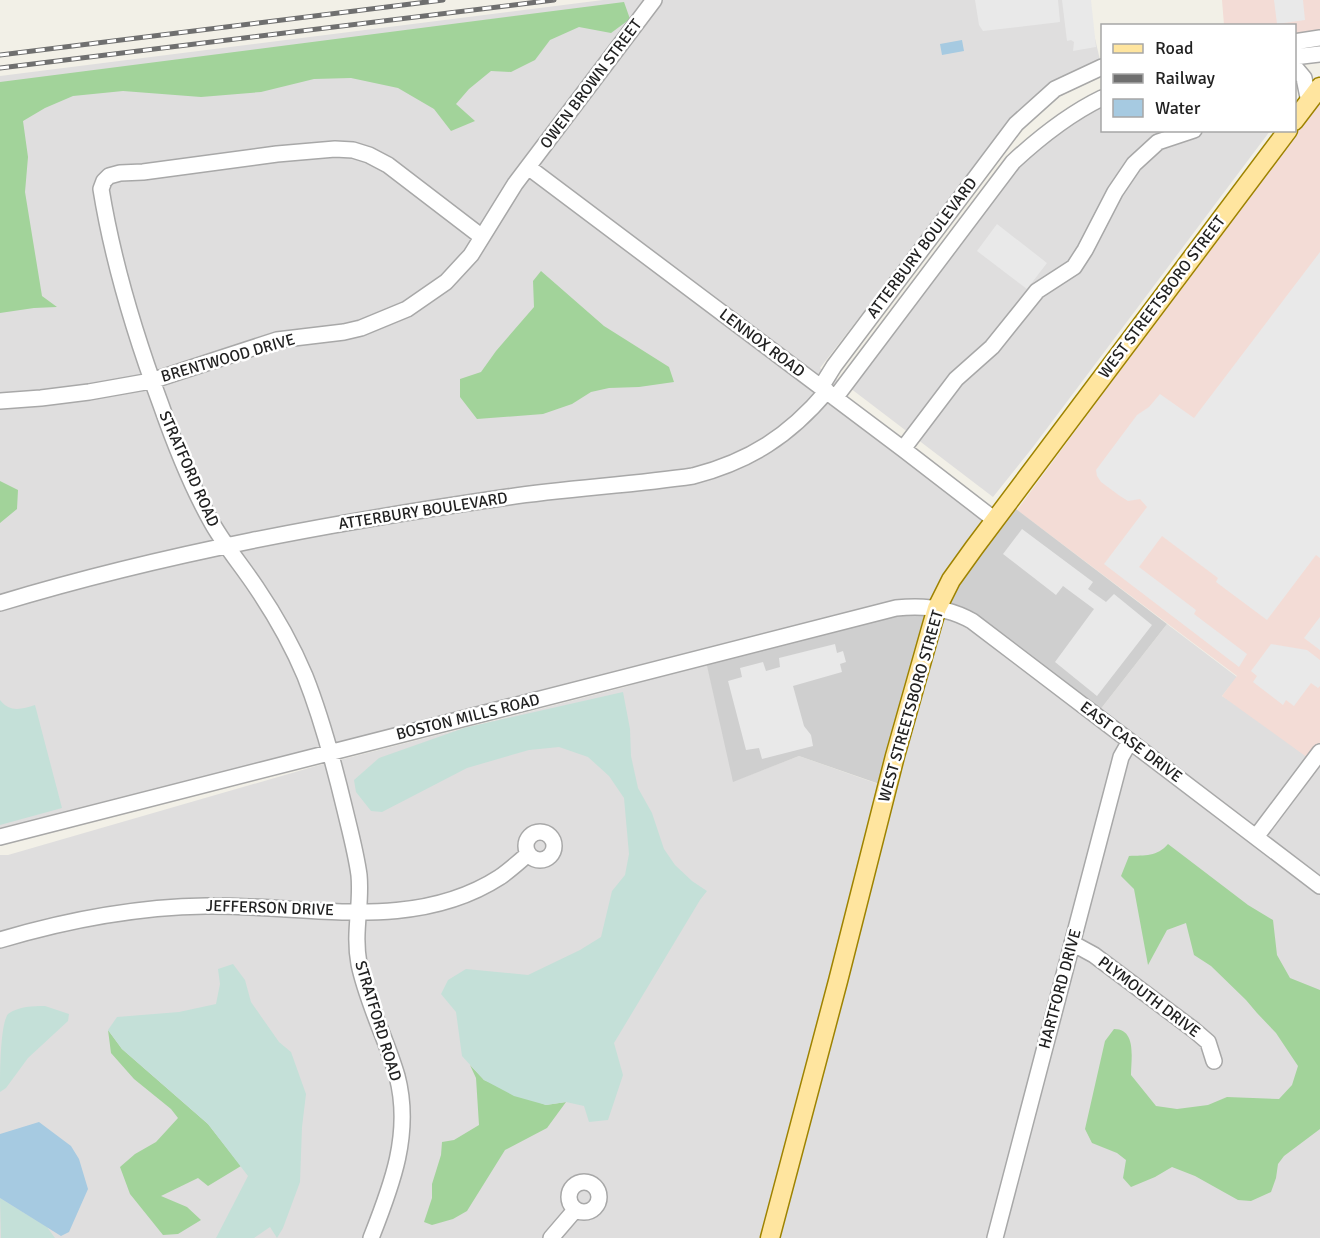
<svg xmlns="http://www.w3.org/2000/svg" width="1320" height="1238" viewBox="0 0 1320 1238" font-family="Signika,sans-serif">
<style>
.residential{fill:#dfdede}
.commercial{fill:#f3dcd6}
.religious{fill:#cfcfcf}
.forest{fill:#a2d39a}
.wetland{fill:#c4e0d8}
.parking{fill:#e9e9e9}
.water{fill:#a6cae1}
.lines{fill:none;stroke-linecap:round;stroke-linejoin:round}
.minor-casing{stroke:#a8a8a8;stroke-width:18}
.major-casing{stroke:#9e8300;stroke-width:21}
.minor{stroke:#fff;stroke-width:15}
.major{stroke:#ffe59f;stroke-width:18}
.rail-casing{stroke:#6f6f6f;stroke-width:5}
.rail{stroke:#fff;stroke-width:3;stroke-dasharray:9;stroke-linecap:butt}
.labels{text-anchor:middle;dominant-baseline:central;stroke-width:5;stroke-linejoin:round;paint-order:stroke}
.street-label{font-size:16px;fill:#212121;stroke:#fff}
</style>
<rect width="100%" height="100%" fill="#f2f0e7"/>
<path class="residential" d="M603 0H1086L1100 60 1054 83 1013 116 972 172 820 368 850 388 1022 162 1047 140 1102 104V130L1270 131 1033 447 993 497 850 388 841 403 995 520 955 612 1096 715 1167 624 1237 677 1222 696 1320 752V1238H770L926 606 0 837V76Z
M706 660 734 781 799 756 881 785 760 1238H0V855H8L316 766 625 687Z"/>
<path class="commercial" d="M1222 0H1320V39L1295 42 1294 26 1224 25Z
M1320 100V743L1308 758 1222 696 1237 676 1017 510Z"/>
<path class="religious" d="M1008 503 1167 624 1096 715 972 621 937 609 888 787 799 756 733 782 705 657 896 608H937Z"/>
<path class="forest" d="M624 2 630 19 611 33 579 27 550 40 535 60 511 72 491 71 469 89 456 104 475 121 451 131 434 109 398 88 351 78 314 79 261 92 201 97 123 91 73 96 45 108 23 121 28 157 25 192 42 296 57 307 34 308 0 313V82Z
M541 271 604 326 669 367 674 382 639 387 609 388 591 392 572 404 543 414 477 419 460 397V379L481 372 496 351 534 307 533 281Z
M0 481 18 490 17 509 0 523Z
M1168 844 1248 905 1273 920 1277 955 1290 978 1320 990V1129L1284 1156 1278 1164 1276 1178 1271 1192 1251 1201 1238 1200 1195 1176 1172 1167 1155 1177 1131 1187 1123 1178 1126 1160 1117 1153 1092 1143 1085 1129 1105 1041 1114 1029C1137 1029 1131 1059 1131 1075L1156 1106 1177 1109 1208 1105 1227 1097 1279 1099 1292 1085 1298 1066 1276 1033 1257 1013 1246 1000 1211 966 1194 955 1186 923 1167 930 1148 965 1134 889 1121 876 1129 856C1145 855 1157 857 1168 844Z
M108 1030 122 1049 208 1124 241 1166 208 1186 198 1178 161 1196 187 1207 201 1220 178 1234 163 1235 130 1194 120 1167 135 1154 156 1142 178 1118 171 1109 134 1079 111 1053Z
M470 1065 484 1080 546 1105 566 1102 547 1128 505 1150 467 1211 453 1219 432 1225 424 1222 432 1198V1184L441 1155 442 1142 454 1140 479 1125 476 1078Z"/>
<path class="wetland" d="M623 692 630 729 631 756 638 788 652 813 664 849 675 865 692 881 707 891 700 900 614 1043 623 1075 608 1120 589 1122 584 1106 566 1102 546 1105 514 1096 484 1080 462 1056 456 1012 441 994 448 980 466 969 528 975 580 950 601 937 612 891 625 875 629 854 624 798 609 776 588 757 559 747 529 750 467 768 382 812 371 811 356 792 354 780 379 758 464 728Z
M0 700C10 713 22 709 35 705L62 808 0 825Z
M233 964 245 980 251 1002 279 1042 291 1052 306 1094 302 1127 300 1182 283 1228 277 1238 270 1227 254 1238H216L248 1176 208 1124 122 1049 108 1030 117 1017 179 1012 216 1004 220 984 218 969Z
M45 1006 69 1014 68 1021 28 1058 6 1088 0 1092C0 1075 0 1024 8 1014 19 1006 33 1006 45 1006Z
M0 1198 47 1227 55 1238H1Z"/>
<path class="parking" d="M975 0H1058L1060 22 983 31 979 25Z
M1062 0H1091L1096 47 1073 51 1074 42 1071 40 1067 41Z
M1274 0H1303L1305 20 1277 24Z
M997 224 1047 263 1027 289 977 251Z
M1320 252V558L1316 555 1267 620 1216 582 1218 578 1162 536 1139 567 1196 610 1194 614 1247 654 1239 667 1104 564 1147 507 1140 499 1128 501 1120 496 1101 482 1097 476 1096 470 1137 415 1149 407 1160 394 1194 418Z
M1022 529 1093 582 1088 589 1106 602 1114 594 1152 625 1097 696 1055 662 1094 609 1063 586 1056 595 1003 554Z
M1320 617V650L1304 638Z
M835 644 837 653 843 651 846 662 840 664 842 672 793 686 804 726 811 735 813 746 762 759 759 748 746 750 728 681 742 677 740 668 763 662 766 671 780 667 779 658Z
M1271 644 1307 650 1320 660V686L1318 688 1311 683 1294 706 1286 700 1283 705 1253 682 1257 676 1251 671Z"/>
<path class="water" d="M962 40 964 51 942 55 940 44Z
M39 1122 71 1146 79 1159 88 1189 69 1232 61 1236 0 1198V1134Z"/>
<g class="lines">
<defs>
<path id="minor" d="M1294 42 1320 38
M1294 57 1320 54
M1294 66 1304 78 1309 102
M528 167 903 449 995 520
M821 387 834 366 1016 124 1055 89 1102 67
M835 398 1013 162C1040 137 1069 114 1102 98
M0 401 41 398 89 392 151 381 277 340 344 332 361 328 407 309 446 282 471 255 515 184 654 0
M903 449 956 379 992 347 1037 291 1074 267 1085 250 1115 192 1134 164 1158 142 1194 130
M0 603C165 553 337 522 508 497 569 488 632 485 693 476 750 461 789 436 827 391
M526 846a14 14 0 1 1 28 0a14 14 0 1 1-28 0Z
M0 837 896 608C923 605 948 607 972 621L1320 886
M1256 837 1320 752
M0 940C67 920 136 907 206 906 304 904 412 934 500 877 510 870 519 862 528 854
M1072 943 1094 955 1194 1030 1208 1042 1214 1061
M569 1197a15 15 0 1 1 30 0a15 15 0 1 1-30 0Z
M371 1238C392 1185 412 1133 397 1076 386 1038 367 1003 359 964 353 931 362 906 359 875 356 853 350 831 345 810 334 764 322 719 305 676 292 645 275 615 256 587 242 566 225 546 212 523 191 486 175 445 161 405 135 335 113 263 101 189L104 181 109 176 120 173 143 172 277 154 335 149 353 150 369 155 388 165 482 237
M551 1238 575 1210
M995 1238 1121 757 1130 741"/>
<path id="major" d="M1294 121 1320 87
M770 1238 838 981 895 756 932 625 937 608 951 580 974 548 1288 130"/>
</defs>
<use href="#minor" class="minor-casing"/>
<use href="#major" class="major-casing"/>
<use href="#minor" class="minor"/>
<use href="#major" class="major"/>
<defs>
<path id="rail" d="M0 55 443 0
M0 68 554 0"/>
</defs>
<use href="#rail" class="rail-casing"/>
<use href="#rail" class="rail"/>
</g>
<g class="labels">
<g class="street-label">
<text transform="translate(591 84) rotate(-53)">OWEN BROWN STREET</text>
<text transform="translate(922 248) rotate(-53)">ATTERBURY BOULEVARD</text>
<text transform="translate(1162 297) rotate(-53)">WEST STREETSBORO STREET</text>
<text transform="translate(762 343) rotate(37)">LENNOX ROAD</text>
<text transform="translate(228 358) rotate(-16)">BRENTWOOD DRIVE</text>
<text transform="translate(189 469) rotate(66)">STRATFORD ROAD</text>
<text transform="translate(423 511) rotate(-9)">ATTERBURY BOULEVARD</text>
<text transform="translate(911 706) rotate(-74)">WEST STREETSBORO STREET</text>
<text transform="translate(468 717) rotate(-14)">BOSTON MILLS ROAD</text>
<text transform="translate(1131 742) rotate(37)">EAST CASE DRIVE</text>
<text transform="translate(270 908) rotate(2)">JEFFERSON DRIVE</text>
<text transform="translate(1060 989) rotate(-75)">HARTFORD DRIVE</text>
<text transform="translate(1149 997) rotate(37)">PLYMOUTH DRIVE</text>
<text transform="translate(378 1021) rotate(73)">STRATFORD ROAD</text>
</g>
</g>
<rect x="1101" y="24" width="195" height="108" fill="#ffffff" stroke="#a6a6a6" stroke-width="1.5"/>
<rect x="1113" y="44" width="30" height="9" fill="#ffe59f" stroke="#a6a6a6" stroke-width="1.5"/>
<text x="1155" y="54" font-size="18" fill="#212121">Road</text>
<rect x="1113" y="74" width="30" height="9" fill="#6f6f6f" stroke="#a6a6a6" stroke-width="1.5"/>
<text x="1155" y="84" font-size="18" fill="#212121">Railway</text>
<rect x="1113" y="99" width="30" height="18" fill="#a6cae1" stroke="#a6a6a6" stroke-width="1.5"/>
<text x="1155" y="114" font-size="18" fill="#212121">Water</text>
</svg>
